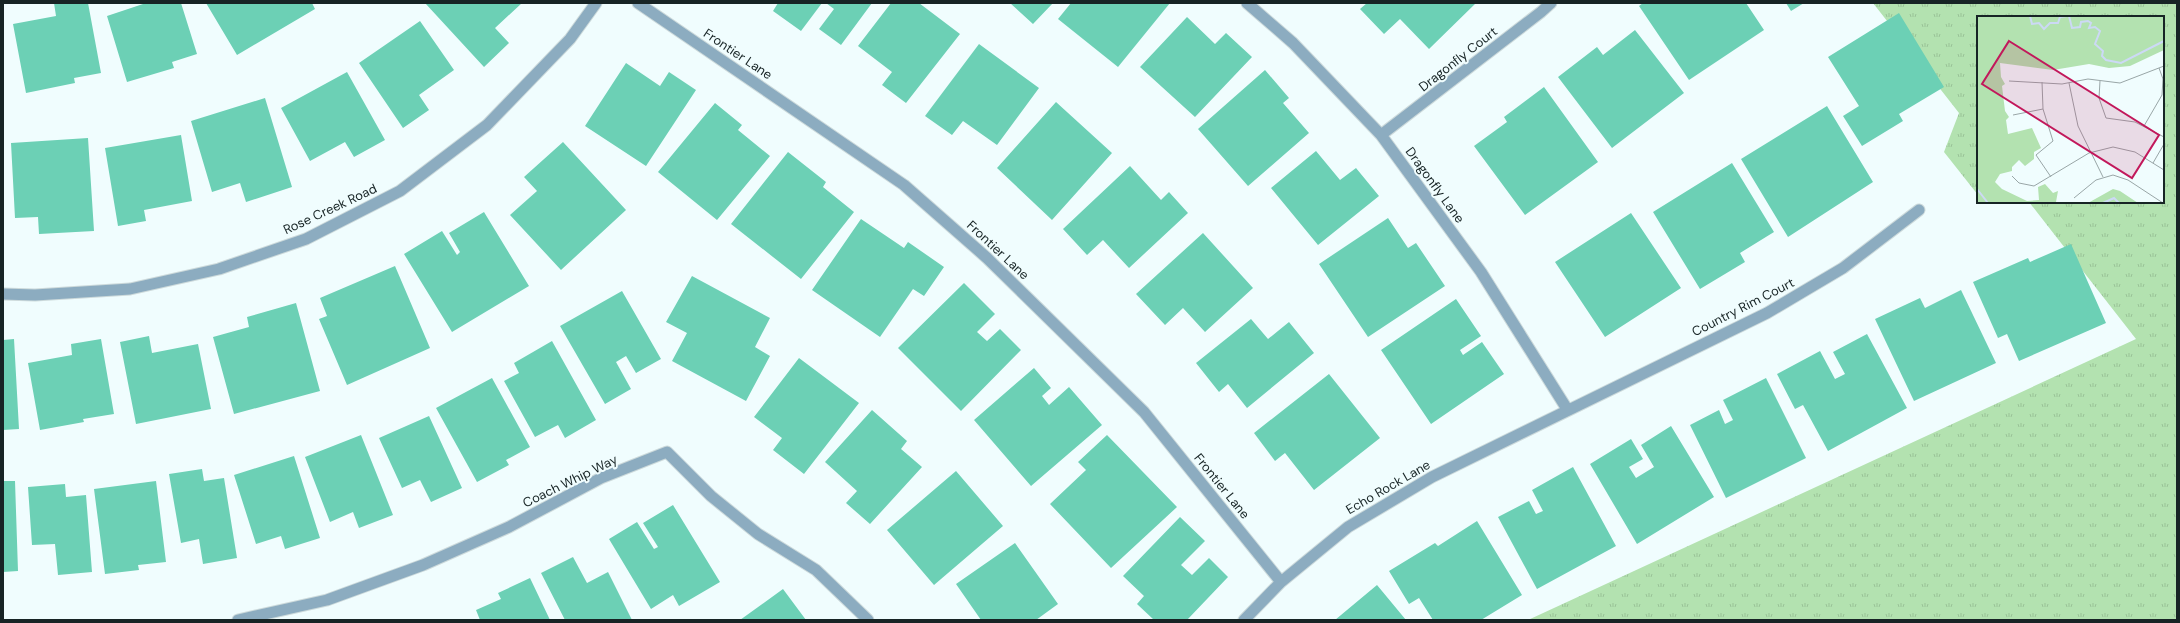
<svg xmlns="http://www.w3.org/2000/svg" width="2180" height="623" viewBox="0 0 2180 623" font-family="'DM Sans',sans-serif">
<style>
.grass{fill:url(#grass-tufts)}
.building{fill:#6cd0b5}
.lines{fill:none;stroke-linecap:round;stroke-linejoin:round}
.minor-casing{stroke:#cddadb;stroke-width:13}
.minor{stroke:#8cacc0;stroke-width:11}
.labels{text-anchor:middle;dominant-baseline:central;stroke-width:4;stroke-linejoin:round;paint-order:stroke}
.street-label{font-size:13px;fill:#172425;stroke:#f0fdfe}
.inset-river{fill:none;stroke:#ccd9f5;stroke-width:2}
.inset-road{fill:none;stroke:#99a6a7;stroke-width:1}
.view{fill:#c2185b;fill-opacity:0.15;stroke:#c2185b;stroke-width:2}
.inset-edge{fill:none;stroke:#172425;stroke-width:2}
</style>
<defs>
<pattern id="grass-tufts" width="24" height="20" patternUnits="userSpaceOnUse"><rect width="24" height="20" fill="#b3e2b0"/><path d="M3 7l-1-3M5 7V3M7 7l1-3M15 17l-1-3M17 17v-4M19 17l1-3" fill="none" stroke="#99c297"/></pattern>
</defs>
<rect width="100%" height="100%" fill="#f0fdfe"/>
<path class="grass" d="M1873 3H2177V620H1528L2136 339 2029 202H2163V17H1978V195L1944 152 1959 113Z"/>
<path class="building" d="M54 3H88L101 73 74 78 75 83 26 93 13 24 56 16Z
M146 3H181L197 54 172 62 174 68 127 82 107 16Z
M206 3H312L315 9 237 55Z
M425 3H522L495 28 509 43 484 67Z
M778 3H822L801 31 773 11Z
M826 3H872L841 45 819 29 834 9Z
M891 3H919L960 34 906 103 882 85 892 72 858 46Z
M1010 3H1053L1033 24Z
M1071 3H1170L1118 67 1058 19Z
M1367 3H1476L1429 49 1400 19 1384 34 1360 9Z
M1643 3H1746L1764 30 1689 80 1639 6Z
M1786 3H1804L1791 11Z
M1899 13 1944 87 1899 114 1903 121 1862 146 1843 116 1859 106 1828 57Z
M1187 17 1215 44 1226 33 1252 57 1195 117 1140 67Z
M420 21 454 70 419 95 429 110 403 128 359 63Z
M1635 30 1684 93 1612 148 1558 77 1597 47 1603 55Z
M979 44 1039 88 997 145 963 121 952 135 925 116Z
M626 63 660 86 669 72 696 90 646 166 585 126Z
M1265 70 1289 98 1283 103 1309 133 1248 186 1198 129Z
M347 72 385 140 354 157 345 142 310 161 281 108Z
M1544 87 1598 162 1525 215 1474 146 1507 122 1504 117Z
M265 98 292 187 246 202 240 183 212 192 191 121Z
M1056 102 1112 153 1052 220 997 168Z
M715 103 742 125 738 130 770 156 717 220 658 172Z
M1827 106 1873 182 1788 237 1741 159Z
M181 135 192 201 144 210 146 221 118 226 105 148Z
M88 138 94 231 39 234 38 217 15 218 11 143Z
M563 142 626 210 561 270 510 215 537 191 524 177Z
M1316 151 1340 180 1356 168 1379 196 1318 245 1271 188Z
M788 152 826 182 823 187 854 212 801 279 731 224Z
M1732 163 1774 232 1740 253 1745 262 1700 289 1653 212Z
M1130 166 1161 200 1169 192 1188 213 1129 268 1103 240 1087 255 1063 229Z
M484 212 529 286 452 332 404 254 442 231 457 255 460 252 449 233Z
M1631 213 1681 288 1605 337 1555 262Z
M1388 218 1408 248 1416 243 1445 286 1368 337 1319 264Z
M861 219 904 248 908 242 944 267 924 296 913 289 880 337 812 290Z
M1203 233 1253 288 1205 332 1183 308 1165 325 1136 294Z
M2071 244 2106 323 2019 361 2007 334 1998 338 1973 282 2028 258 2030 262Z
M395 266 430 348 347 385 319 319 327 316 320 298Z
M692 276 770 318 755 347 770 356 746 401 672 361 687 333 666 322Z
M964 283 995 314 977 332 987 341 1000 329 1021 350 961 411 898 348Z
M1961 290 1996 363 1914 401 1875 319 1920 298 1925 308Z
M622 291 661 359 636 373 626 356 616 362 631 389 605 404 560 326Z
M1456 299 1481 336 1460 350 1463 355 1482 342 1504 374 1431 424 1381 350Z
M296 303 320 391 234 414 213 337 249 327 247 317Z
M1251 319 1268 339 1289 322 1314 353 1247 408 1228 384 1219 392 1196 363Z
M1867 334 1907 408 1828 451 1803 405 1795 409 1777 374 1820 351 1835 379 1845 374 1833 352Z
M149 336 152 353 198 344 211 409 136 424 120 342Z
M14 339 19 429 3 430V340Z
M101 339 114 414 83 419 84 422 40 430 28 363 72 355 71 344Z
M552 341 596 420 565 438 558 425 535 437 504 381 519 373 514 363Z
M799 358 859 403 804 474 773 450 782 438 754 417Z
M1034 368 1051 388 1042 396 1049 405 1069 387 1102 425 1031 486 974 420Z
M1329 374 1380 438 1314 490 1285 453 1275 461 1254 433Z
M492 378 530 447 506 460 509 465 477 482 436 408Z
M1766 378 1806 458 1726 498 1690 425 1719 410 1725 424 1733 420 1723 400Z
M872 410 907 441 901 449 922 467 870 524 846 503 857 491 825 462Z
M429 416 462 488 431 502 420 480 402 488 379 438Z
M1671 426 1714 497 1637 544 1590 464 1631 439 1643 459 1629 467 1636 478 1654 467 1641 445Z
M361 435 393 515 359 528 353 512 330 522 305 457Z
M1107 435 1177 507 1111 568 1050 504 1086 470 1078 462Z
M294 456 320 538 285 549 281 536 256 544 234 475Z
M1573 467 1616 546 1537 589 1498 517 1529 501 1536 514 1543 511 1532 490Z
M202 469 204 481 224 478 237 558 203 564 199 539 181 543 169 474Z
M956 471 1003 526 934 585 887 530Z
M3 481H15L18 571 3 572Z
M156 481 166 562 138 565 139 570 105 574 94 489Z
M65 484 66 497 86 495 92 572 58 575 55 544 32 545 28 487Z
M673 505 720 582 679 606 673 595 651 609 609 539 637 522 654 549 658 547 643 523Z
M1180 517 1205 541 1181 565 1192 575 1209 558 1228 577 1187 620H1154L1137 604 1144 596 1123 576Z
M1477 521 1522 595 1481 620H1433L1419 598 1409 604 1389 571 1435 543 1438 546Z
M1015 543 1058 604 1036 620H981L956 584Z
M573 557 587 583 608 572 632 620H565L541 573Z
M530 578 550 620H480L476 610 501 599 498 593Z
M1377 585 1406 620H1335Z
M783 589 806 620H740Z"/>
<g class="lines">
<defs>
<path id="minor" d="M638 3 904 185 987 258 1144 412 1281 582
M1247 3 1293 43 1381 135 1481 272 1567 409
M1381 135 1541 12 1551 3
M3 294 35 295 130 289 219 269 306 239 400 191 487 125 570 39 596 3
M238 620 327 600 423 565 509 527 601 478 667 452 711 496 758 534 816 570 868 620
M1244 620 1281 582 1348 527 1432 477 1767 313 1843 268 1919 210"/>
</defs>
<use href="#minor" class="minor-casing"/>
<use href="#minor" class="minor"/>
</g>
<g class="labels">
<g class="street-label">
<text transform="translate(738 54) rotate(34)">Frontier Lane</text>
<text transform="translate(1458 59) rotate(-38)">Dragonfly Court</text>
<text transform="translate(1435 185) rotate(54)">Dragonfly Lane</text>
<text transform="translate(330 209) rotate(-25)">Rose Creek Road</text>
<text transform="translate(998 250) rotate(43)">Frontier Lane</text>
<text transform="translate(1743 307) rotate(-27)">Country Rim Court</text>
<text transform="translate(570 481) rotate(-26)">Coach Whip Way</text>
<text transform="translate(1222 486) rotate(51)">Frontier Lane</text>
<text transform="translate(1388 487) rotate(-30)">Echo Rock Lane</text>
</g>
</g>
<g transform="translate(1977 16)">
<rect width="187" height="187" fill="#f0fdfe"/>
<path d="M0 0H187V34L153 50 132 52 112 48 76 54 23 47 24 61 28 68 25 70 28 95 32 101 29 104 31 118 55 112 64 132 57 136V143L48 150 42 144 35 151V155L23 158 18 166 25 173 50 185 62 184 61 171 68 168 76 177 81 175 79 186 83 187H0ZM136 173 143 175 161 187H111Z" fill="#b3e2b0"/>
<path class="inset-river" d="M53 0 55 8 62 7 67 13 73 7H81L83 1 90 0M92 0 95 12 103 11 104 6 111 5 114 7 112 12 118 11 123 15 118 28 126 35 125 40 129 44 144 47 187 25M0 173 11 187M126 187 137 182 142 187"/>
<path class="inset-road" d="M32 65 85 68 111 63 143 67 187 50M123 65 122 82 129 102 158 106 187 121M65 66 66 93 76 125 59 139 74 161M92 67 101 110 126 161M36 99 66 93M167 110 185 79 186 63 182 52M176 147 187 128M35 160 42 167 57 170 112 137 136 131 158 136 187 154M97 182 119 164 136 159 151 164 186 187"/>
<path class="view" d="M32 25 182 119 155 162 5 68Z"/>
<rect width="187" height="187" class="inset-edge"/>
</g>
<rect width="2180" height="623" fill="none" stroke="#172425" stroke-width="8"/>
</svg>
